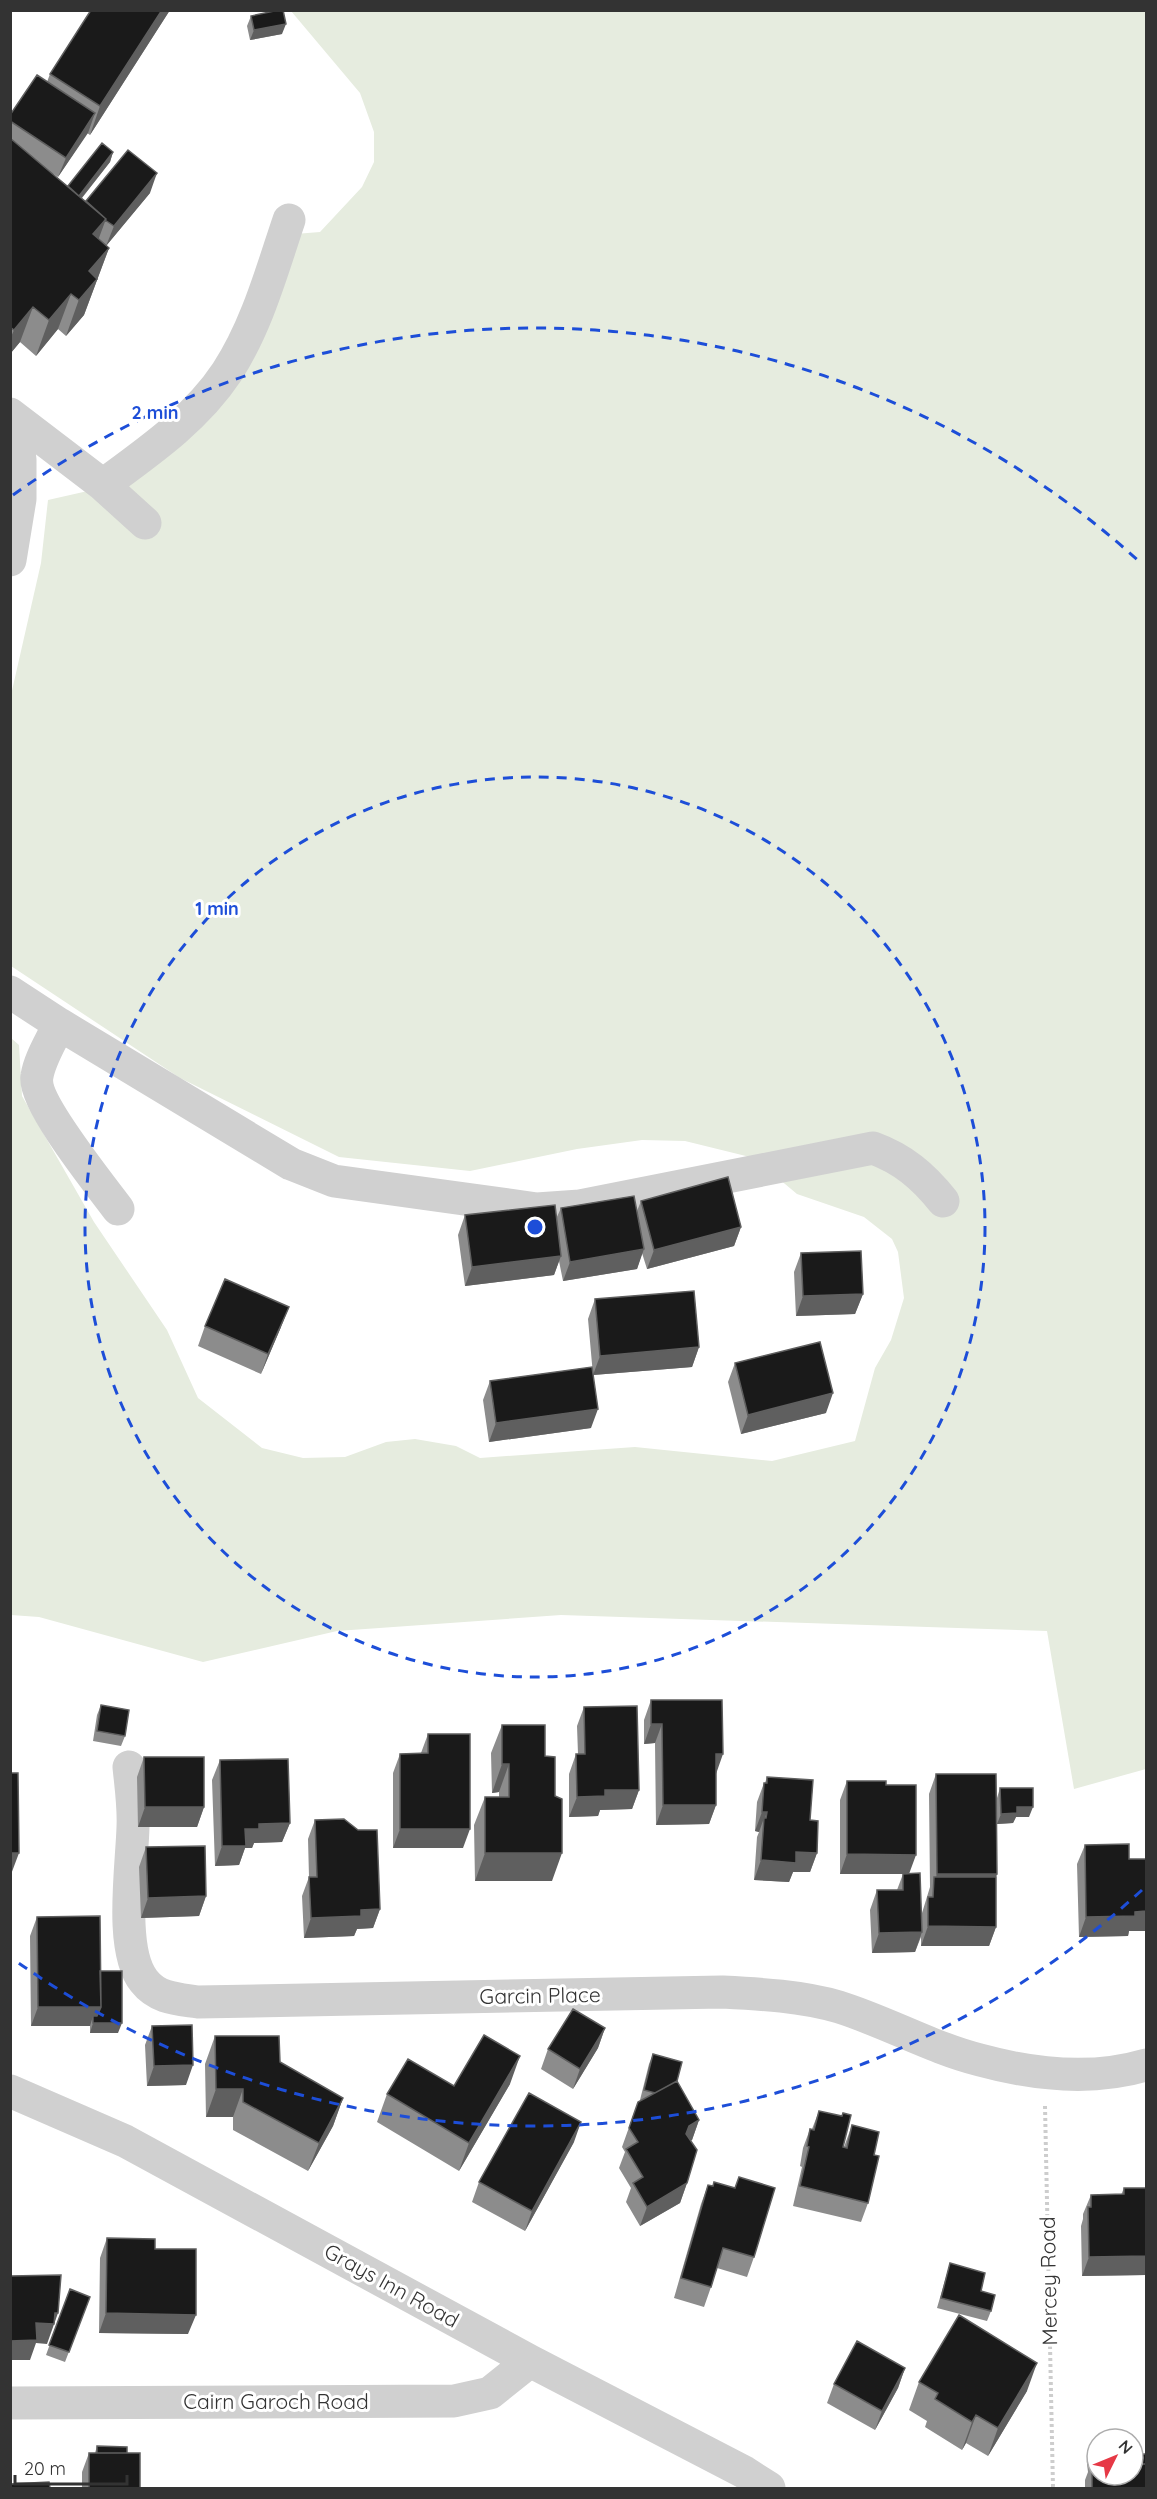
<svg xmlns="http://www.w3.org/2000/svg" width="1157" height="2499" viewBox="0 0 1157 2499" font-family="Quicksand,sans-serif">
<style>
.green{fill:#e6ecdf}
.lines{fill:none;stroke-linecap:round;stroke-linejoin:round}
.path{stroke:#cdcdcd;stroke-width:4;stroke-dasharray:3 3;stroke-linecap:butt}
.minor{stroke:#d0d0d0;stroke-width:33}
.wall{fill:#8c8c8c}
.shaded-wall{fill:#5f5f5f}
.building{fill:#1a1a1a;stroke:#5f5f5f;stroke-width:1.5}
.ring{fill:none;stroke:#1d4ed8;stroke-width:3;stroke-dasharray:10 8}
.labels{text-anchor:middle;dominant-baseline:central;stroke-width:6;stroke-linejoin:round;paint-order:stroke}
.street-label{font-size:21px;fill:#333;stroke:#fff}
.centre{fill:#1d4ed8;stroke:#fff;stroke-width:3}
.ring-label{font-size:18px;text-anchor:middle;font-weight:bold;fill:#1d4ed8;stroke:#fff;stroke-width:6;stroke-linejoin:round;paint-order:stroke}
</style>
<rect width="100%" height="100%" fill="#fff"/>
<path class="green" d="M291 11H1146V1769L1074 1789 1047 1631 561 1615 337 1631 203 1662 39 1617 11 1615V1038L19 1045 22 1096 94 1222 167 1330 198 1398 262 1448 303 1458 345 1457 386 1442 415 1439 456 1446 480 1458 635 1447 772 1461 855 1441 875 1368 891 1340 904 1298 898 1252 892 1239 864 1217 797 1194 754 1158 685 1141 642 1140 577 1149 470 1171 339 1157 180 1078 11 966V695L41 563 48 500 123 483 225 399 295 234 320 232 362 187 374 162V132L360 93Z"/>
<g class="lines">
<path class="path" d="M1045 2106 1053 2488"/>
<path class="minor" d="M10 414 103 485 145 523
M103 485C148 452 196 419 227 372 257 326 272 270 289 220
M10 560 20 499V460L15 418
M10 992 59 1024 291 1164 334 1181 537 1209 580 1206 873 1148C903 1159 923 1176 943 1201
M59 1024C52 1040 40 1058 37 1076 32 1101 101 1186 118 1209
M129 1767C131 1787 134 1807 133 1827 132 1866 119 1950 144 1981 158 1999 178 1999 198 2002L722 1992C761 1994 801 1996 839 2007 887 2022 932 2048 980 2060 1035 2075 1092 2081 1146 2065
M10 2091 125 2141 530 2361 744 2472 769 2488
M10 2403 454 2401 490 2393 530 2361"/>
</g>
<path class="wall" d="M170 10 90 135 87 133 58 177 52 173 68 186 113 152 110 162 82 198 86 201 150 193 106 246 109 248 84 315 66 336 58 329 36 356 20 342 10 354V115L47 82 50 74Z
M251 16 282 34 250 40 247 26Z
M641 1201 741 1227 734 1246 647 1269 642 1253 637 1269 563 1281 559 1261 554 1275 465 1286 458 1235 465 1215 556 1219 561 1208 637 1211Z
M801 1253 863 1294 855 1314 796 1316 794 1272Z
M595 1299 699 1347 692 1367 593 1375 588 1319Z
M205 1326 281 1327 261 1374 198 1346Z
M735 1363 826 1413 741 1434 728 1382Z
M490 1381 591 1428 489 1442 483 1400Z
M651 1700 716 1805 709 1824 656 1825 655 1743 644 1744V1720Z
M101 1705 125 1736 121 1746 93 1741 97 1715Z
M584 1707 639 1790 632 1809 600 1810 598 1816 569 1817V1774L576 1754H578L577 1726Z
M502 1725 545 1756 552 1881H475L474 1825 485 1797H499V1792L492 1793 491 1753Z
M428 1734 463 1848H393V1773L400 1754 421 1753Z
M144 1757 204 1807 197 1827H138L137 1777Z
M220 1760 290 1823 282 1842 254 1843 252 1848H245L239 1865 215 1866 212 1780Z
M936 1774 997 1874 996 1877V1927L989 1946H921V1937L915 1952 872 1953 870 1910 877 1890H897L903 1874H840V1800L847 1781 886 1785 909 1874 922 1913 930 1887 929 1794Z
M767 1777 810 1820 817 1853 810 1872H793L789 1882 754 1880 757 1837 759 1832 755 1831 757 1802 764 1783H765Z
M1000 1788 1029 1817H1016L1013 1823 997 1824V1798Z
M315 1820 380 1909 373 1928 357 1929 354 1936 304 1938 302 1896 309 1877 308 1839Z
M1085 1845 1129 1931 1128 1936 1079 1937 1077 1864Z
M146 1847 206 1896 199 1916 141 1918 139 1867Z
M37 1917 100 1971 118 2033H90V2026H31L30 1936Z
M152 2026 186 2085 147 2086 145 2045Z
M605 2028 598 2048 573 2089 541 2069 548 2049Z
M215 2036 343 2098 333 2126 308 2171 233 2130V2117H206L205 2064Z
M653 2054 677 2081 699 2120 692 2140 690 2141 687 2183 680 2203 640 2226 626 2202 631 2188 619 2168 625 2152 622 2147 638 2102 642 2100H640L649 2064Z
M510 2084 459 2171 377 2122 387 2094 454 2086Z
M819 2111 843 2147H844L852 2125 874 2155 868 2203 861 2222 793 2206 802 2167 800 2166 803 2148 810 2129H812Z
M574 2142 525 2231 472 2202 479 2182Z
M739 2177 754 2257 747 2277 717 2268 711 2287 704 2307 674 2298 701 2204 708 2185 735 2188Z
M1124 2188H1146V2275L1082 2276 1081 2226 1083 2219V2214L1091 2195H1121Z
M107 2238 155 2249 188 2334 99 2333 100 2258Z
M950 2263 981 2291 991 2311 987 2321 937 2308Z
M70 2289 90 2297 65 2362 46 2355Z
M905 2368 898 2388 875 2430 827 2403 834 2384Z
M919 2382 1027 2391 988 2456 966 2443 962 2450 925 2427 927 2421 909 2410Z
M97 2446 127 2453 140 2488H82V2472L89 2453H95Z
M1091 2454 1146 2488H1085V2480L1088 2472 1087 2464Z"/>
<path class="shaded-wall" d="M162 10H170L90 135 100 106Z
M286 24 282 34 250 40 254 30Z
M95 113 88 133 58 177 66 158Z
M113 152 110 162 69 214 73 204Z
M157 173 150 193 106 246 114 226Z
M106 219 93 254V234Z
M109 248 84 315 66 336 89 271Z
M71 294 58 329 36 356 49 320Z
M33 307 20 342 10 354V339L14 330Z
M741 1227 734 1246 647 1269 654 1250Z
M644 1249 637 1269 563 1281 570 1262Z
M561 1256 554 1275 465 1286 472 1267Z
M863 1294 855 1314 796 1316 803 1296Z
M289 1307 281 1327 261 1374 268 1354Z
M699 1347 692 1367 593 1375 600 1356Z
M833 1393 826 1413 741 1434 748 1415Z
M598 1409 591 1428 489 1442 496 1423Z
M651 1724H662L655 1743 644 1744Z
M716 1754H723L716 1774Z
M502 1764H509L499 1792 492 1793Z
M605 1790H639L632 1809 600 1810 598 1816 569 1817 577 1797Z
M663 1805H716L709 1824 656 1825Z
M145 1807H204L197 1827H138Z
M1017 1807H1033L1029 1817H1016L1013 1823 997 1824 1001 1814Z
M762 1812H767L763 1823 764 1818 759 1832 755 1831Z
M290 1823 282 1842 254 1843 252 1848H245L239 1865 215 1866 222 1846 245 1829 259 1824Z
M400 1829H470L463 1848H393Z
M796 1852 817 1853 810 1872H793L789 1882 754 1880 761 1860Z
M10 1853H19L10 1877Z
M485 1853H562L552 1881H475Z
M847 1854 916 1855 909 1874H840Z
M937 1874H997L990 1893 933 1884Z
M206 1896 199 1916 141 1918 148 1898Z
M380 1909 373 1928 357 1929 354 1936 304 1938 311 1918 361 1910Z
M1146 1911V1931H1129L1128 1936 1079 1937 1086 1917 1135 1912Z
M928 1926 996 1927 989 1946H921Z
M922 1932 915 1952 872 1953 879 1933Z
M38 2007H101L122 2023 118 2033H90L93 2023V2016L90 2026H31Z
M605 2028 598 2048 573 2089 580 2069Z
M520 2056 510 2084 459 2171 469 2143Z
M193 2065 186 2085 147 2086 154 2066Z
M216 2089H243L233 2117H206Z
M343 2098 333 2126 308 2171 319 2143Z
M699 2120 692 2140 682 2145 689 2126Z
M581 2122 574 2142 525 2231 532 2211Z
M687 2183 680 2203 640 2226 647 2207Z
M1146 2256V2275L1082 2276 1089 2257Z
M55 2313H58L47 2344 36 2343 30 2360H10V2341L36 2323Z
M106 2313 196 2315 188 2334 99 2333Z
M1037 2363 1027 2391 988 2456 998 2428Z
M905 2368 898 2388 875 2430 882 2411Z
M976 2415 966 2443 962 2450 972 2422Z"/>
<path class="building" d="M91 10H162L100 106 50 74Z
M279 10H283L286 24 254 30 251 16Z
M37 75 95 113 66 158 10 121V115Z
M10 138 106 219 93 234 109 248 89 271 97 279 79 300 71 294 49 320 33 307 14 330 10 327Z
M102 143 113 152 79 196 68 186Z
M128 150 157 173 114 226 105 220 106 219 86 201Z
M728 1177 741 1227 654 1250 641 1201Z
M634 1196 644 1249 570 1262 561 1208Z
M555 1205 561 1256 472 1267 465 1215Z
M861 1251 863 1294 803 1296 801 1253Z
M225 1279 289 1307 268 1354 205 1326Z
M694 1291 699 1347 600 1356 595 1299Z
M820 1342 833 1393 748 1415 735 1363Z
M592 1367 598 1409 496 1423 490 1381Z
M651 1700H722L723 1754H716V1805H663L662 1724H651Z
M101 1705 129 1710 125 1736 97 1731Z
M637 1706 639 1790H605V1796L577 1797 576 1754H585L584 1707Z
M502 1725H545V1756L555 1757V1796L562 1799V1853H485V1797H509V1764H502Z
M428 1734H470V1829H400V1754L428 1753Z
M144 1757H204V1807H145Z
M288 1759 290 1823 259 1824V1829H245L246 1846H222L220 1760Z
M10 1773H18L19 1853H10Z
M936 1774H996L997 1874H937Z
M767 1777 813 1780 810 1820 818 1821 817 1853 796 1852V1863L761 1860 764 1818H766L767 1812H762L764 1783H767Z
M847 1781H886V1785H916V1855L847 1854Z
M1000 1788H1033V1807H1017V1813L1001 1814Z
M344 1819 358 1830H377L380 1909 361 1910V1916L311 1918 309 1877H317L315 1820Z
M1129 1844V1859H1146V1911L1135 1912V1916L1086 1917 1085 1845Z
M205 1846 206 1896 148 1898 146 1847Z
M920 1873 922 1932 879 1933 877 1890H903V1874Z
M934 1877H996V1927L928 1926V1897H933Z
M100 1916 101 2007H38L37 1917Z
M100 1971H122V2023H93V2016H97L101 2007Z
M573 2009 605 2028 580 2069 548 2049Z
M192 2025 193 2065 154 2066 152 2026Z
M484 2035 520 2056 469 2143 387 2094 408 2059 454 2086Z
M215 2036H279L280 2062 343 2098 319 2143 243 2102V2089H216Z
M653 2054 682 2062 677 2081 655 2093 644 2090Z
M677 2081 699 2120 689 2126 686 2134 697 2150 687 2183 647 2207 633 2183 643 2177 626 2149 638 2142 629 2128 638 2102Z
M529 2093 581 2122 532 2211 479 2182Z
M819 2111 842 2116 843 2113 851 2115 843 2147 847 2148 852 2125 879 2132 874 2155 879 2156 868 2203 800 2186 809 2147 807 2146 810 2129 814 2130Z
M739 2177 775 2188 754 2257 723 2248 711 2287 681 2278 708 2185 713 2186 714 2182 735 2188Z
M1124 2188H1146V2256L1089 2257 1088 2207H1091V2195L1124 2194Z
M107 2238 155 2239V2249H196V2315L106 2313Z
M950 2263 985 2273 981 2291 995 2295 991 2311 941 2298Z
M61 2275 58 2313H55L54 2324 36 2323 37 2340 10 2341V2276Z
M70 2289 90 2297 69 2352 49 2345Z
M959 2315 1037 2363 998 2428 976 2415 972 2422 935 2399 938 2393 919 2382Z
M857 2341 905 2368 882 2411 834 2384Z
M97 2446 127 2447V2453H97Z
M89 2453H140V2488H89Z
M1091 2454H1097V2461H1092L1091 2462Z
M1133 2454H1146V2464H1133Z
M1092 2461H1097V2475H1133V2464H1146V2488H1092Z
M49 2482 50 2488H10V2484Z"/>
<g class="ring">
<circle cx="535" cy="1227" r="450"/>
<path d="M1142 1890A899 899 0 0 1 13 1959M13 495A899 899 0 0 1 1142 564"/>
</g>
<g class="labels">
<g class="street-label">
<text transform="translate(540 1995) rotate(-1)">Garcin Place</text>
<text transform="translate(1048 2281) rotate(-91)">Mercey Road</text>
<text transform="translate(392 2285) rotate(29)">Grays Inn Road</text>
<text x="276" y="2401">Cairn Garoch Road</text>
</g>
</g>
<circle cx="535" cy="1227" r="9" class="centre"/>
<g class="ring-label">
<text x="155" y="419">2 min</text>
<text x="217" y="915">1 min</text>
</g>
<rect width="1157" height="2499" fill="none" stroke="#333333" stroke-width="24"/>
<g transform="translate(1115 2457) rotate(47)"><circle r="28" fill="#ffffff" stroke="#adadad" stroke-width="1.5"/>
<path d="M0-4.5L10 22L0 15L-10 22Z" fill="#e63946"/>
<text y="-9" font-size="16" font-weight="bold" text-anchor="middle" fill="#333333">N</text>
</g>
<path d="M15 2475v9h112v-9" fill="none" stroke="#333333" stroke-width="3"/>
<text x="24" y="2475" font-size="18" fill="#333333" stroke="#ffffff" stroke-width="4.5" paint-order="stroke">20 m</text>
</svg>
